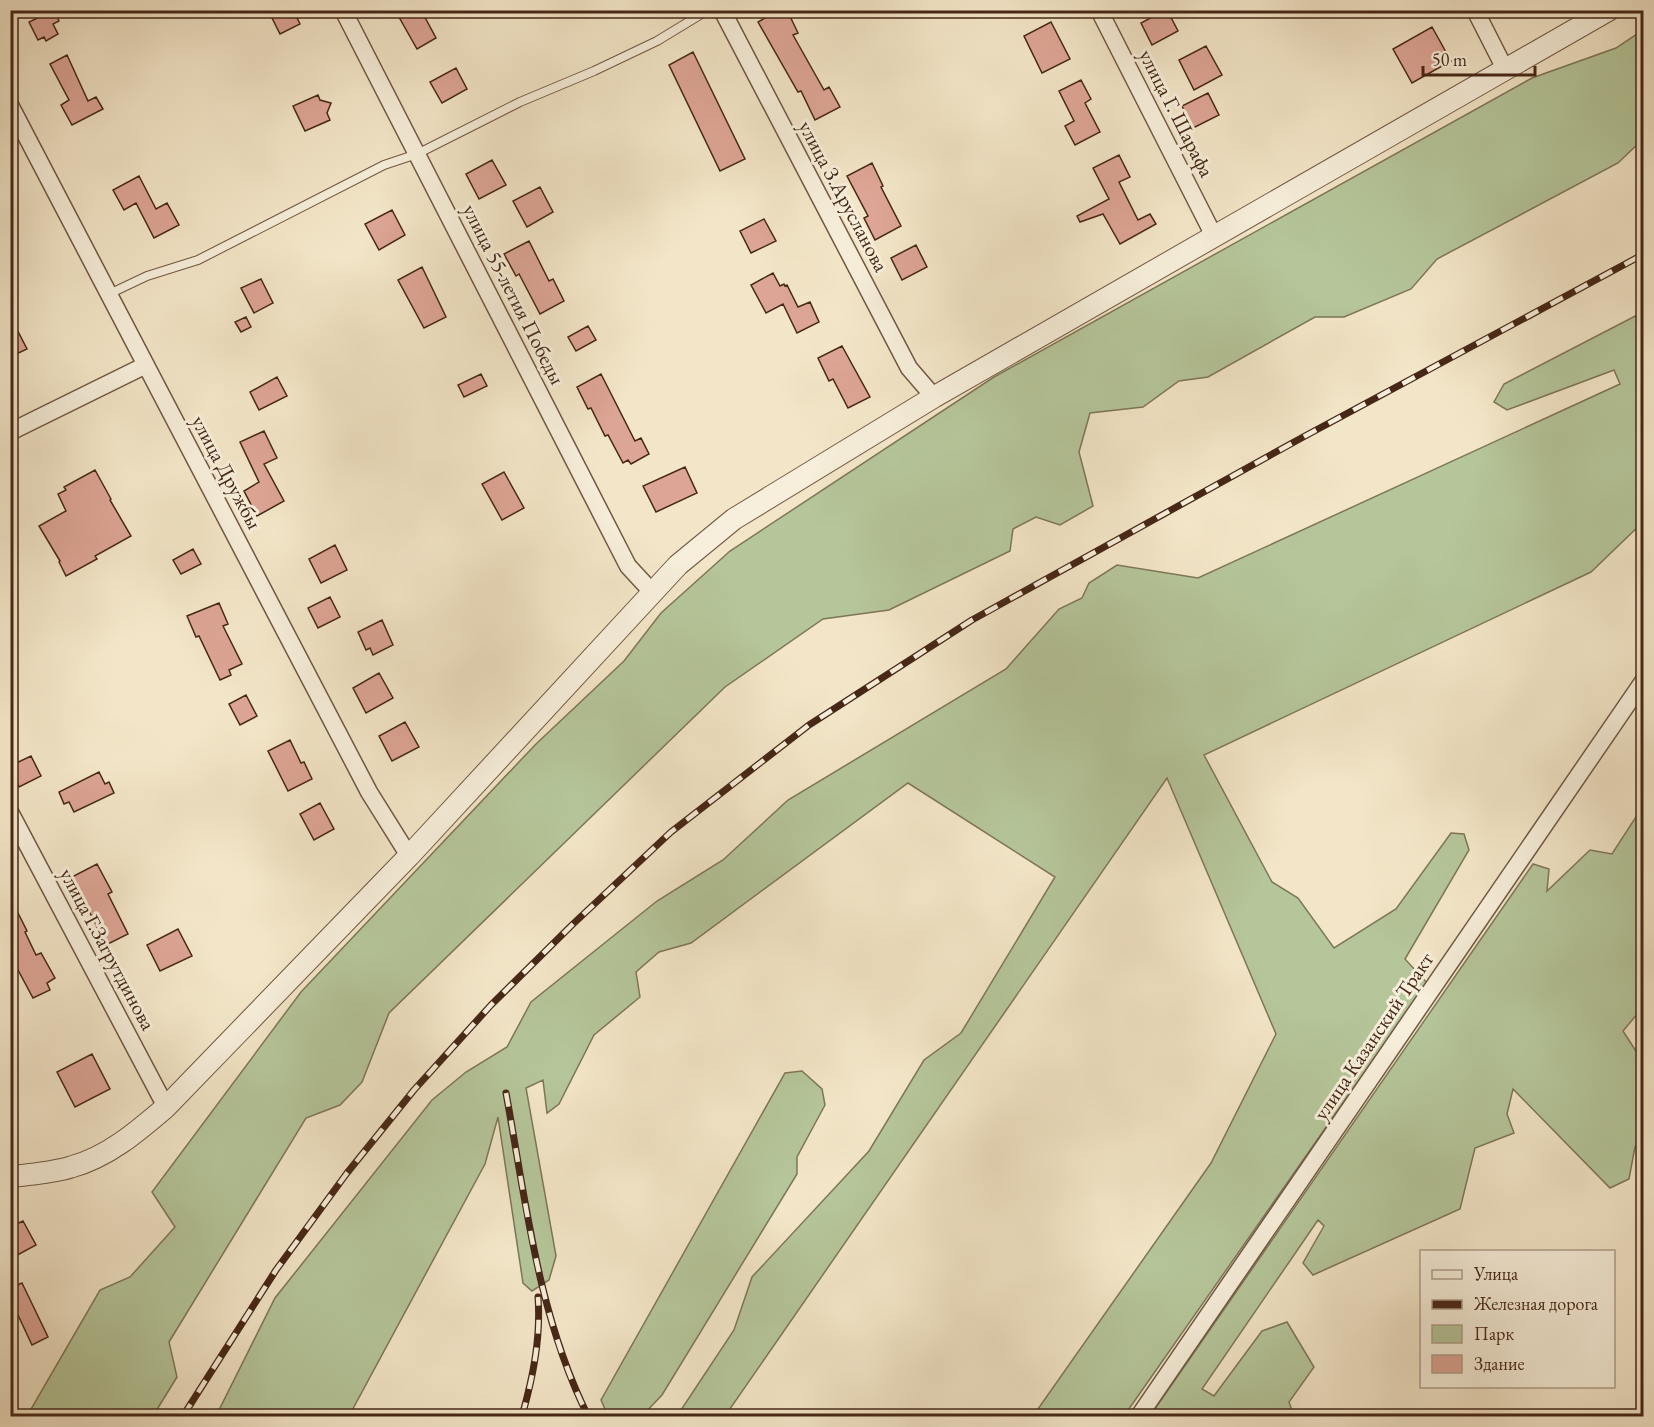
<svg xmlns="http://www.w3.org/2000/svg" width="1654" height="1427" viewBox="0 0 1654 1427" font-family="'EB Garamond',serif">
<style>
.green{fill:#b5c69a;stroke:#7e7658;stroke-width:1.5}
.building{fill:#dda595;stroke:#462717;stroke-width:1.5}
.lines{fill:none;stroke-linecap:round;stroke-linejoin:round}
.service-casing{stroke:#715743;stroke-width:10}
.minor-casing{stroke:#715743;stroke-width:19}
.tertiary-casing{stroke:#715743;stroke-width:23}
.service{stroke:#f7efdb;stroke-width:8}
.minor{stroke:#f7efdb;stroke-width:16}
.tertiary{stroke:#f7efdb;stroke-width:21}
.rail-casing{stroke:#462717;stroke-width:7}
.rail{stroke:#f7efdb;stroke-width:4.5;stroke-dasharray:14;stroke-linecap:butt}
.labels{text-anchor:middle;dominant-baseline:central;stroke-width:6;stroke-linejoin:round;paint-order:stroke}
.street-label{font-size:21px;fill:#462717;stroke:#f7efdb}
</style>
<rect width="100%" height="100%" fill="#f3e6c8"/>
<filter id="stains"><feTurbulence type="fractalNoise" baseFrequency=".00333" numOctaves="4"/><feColorMatrix values="0 0 0 0 .2 0 0 0 0 .09 0 0 0 0 .02 0 0 0 .5 -.17"/></filter>
<radialGradient id="worn" r=".72"><stop offset=".6" stop-color="#630" stop-opacity="0"/><stop offset="1" stop-color="#630" stop-opacity=".3"/></radialGradient>
<path class="green" d="M1643 30V139L1618 163 1437 259 1411 289 1344 317H1315L1208 377 1179 381 1143 407 1090 413 1079 452 1093 506 1060 525 1036 517 1013 529 1010 551 889 610 823 619 725 687 389 1013 362 1082 340 1105 306 1118 169 1342 177 1377 153 1416H27L100 1290 130 1277 175 1227 152 1192 301 992 536 744 624 661 661 613 730 551 994 377 1532 78 1616 48Z
M1643 312V522L1591 572 1204 755 1272 882 1298 898 1334 948 1396 909 1451 833 1464 834 1469 850 1405 959 1427 983 1124 1416H1033L1211 1163 1276 1034 1167 778 725 1416H677L734 1330 752 1277 869 1151 924 1060 961 1033 1055 877 908 783 691 943 659 952 636 972 640 997 594 1035 559 1104 547 1113 543 1080 526 1088 556 1256 549 1280 532 1291 523 1283 498 1117 485 1164 349 1416H216L275 1298 432 1100 466 1072 507 1047 531 1002 657 901 723 860 788 800 1006 669 1059 609 1082 598 1089 583 1117 565 1198 578 1620 384 1614 370 1507 410 1494 402 1504 384Z
M1643 806V1007L1623 1031 1643 1062 1644 1140 1635 1147 1629 1179 1610 1188 1513 1089 1507 1114 1514 1133 1475 1148 1460 1209 1313 1275 1303 1263 1324 1226 1318 1220 1202 1389 1214 1396 1262 1331 1287 1322 1314 1367 1289 1402 1294 1416H1150L1533 864 1549 869 1547 891 1590 850 1612 854Z
M802 1071 822 1089 825 1105 797 1157V1174L662 1395 642 1416H608L601 1400 785 1073Z"/>
<path class="building" d="M54 10 59 21 53 24 58 34 46 41 44 37 38 40 29 22Z
M268 10H293L300 24 280 34Z
M395 10H421L436 38 417 49Z
M779 10H787L798 33 793 35 824 90 829 87 840 107 815 120 801 91 798 92 758 22Z
M1165 10H1167L1178 31 1152 45 1141 23Z
M1051 22 1070 59 1042 73 1024 36Z
M1432 27 1451 61 1412 83 1393 49Z
M1206 46 1222 75 1194 90 1179 60Z
M693 52 745 159 720 171 669 65Z
M67 55 88 101 96 97 103 109 72 125 61 105 69 100 50 64Z
M456 68 467 89 442 103 430 82Z
M1081 80 1091 99 1085 103 1100 132 1075 145 1065 126 1074 121 1059 91Z
M1208 93 1219 115 1193 128 1182 106Z
M318 95 320 100 331 103 327 113 330 120 305 131 293 106Z
M1119 155 1130 177 1119 182 1138 220 1150 214 1156 224 1120 244 1103 214 1080 222 1077 216 1109 199 1093 168Z
M492 160 506 185 479 199 466 174Z
M872 163 883 186 881 187 901 226 875 240 864 218 868 216 847 176Z
M139 176 156 209 167 203 179 225 154 238 136 203 124 210 113 190Z
M540 187 553 212 527 227 513 201Z
M392 210 405 235 379 250 365 224Z
M764 219 776 241 751 253 740 231Z
M529 241 549 281 553 279 564 301 540 314 519 274 516 276 504 254Z
M916 245 927 267 902 280 891 258Z
M422 267 446 317 424 328 398 280Z
M773 273 780 286 784 284 785 286 787 285 798 307 810 302 819 322 797 333 783 304 766 313 751 285Z
M261 279 273 303 254 313 241 288Z
M10 316 27 349 10 357Z
M246 317 251 327 241 332 235 322Z
M588 326 596 340 576 351 568 337Z
M842 346 870 397 848 408 833 379 829 381 818 358Z
M481 374 487 386 464 397 458 385Z
M601 374 635 441 641 438 649 454 631 464 628 460 623 463 608 435 605 436 591 408 588 409 577 387Z
M277 377 287 396 259 410 250 392Z
M264 431 277 458 264 464 284 501 257 516 244 491 259 482 240 442Z
M685 467 697 493 656 512 643 486Z
M95 470 111 499 110 500 131 536 95 556 97 559 66 576 59 562 60 561 39 526 66 511 58 494 66 490 64 487Z
M504 472 524 508 502 520 482 484Z
M335 545 347 570 321 583 309 559Z
M193 549 201 564 181 574 173 560Z
M330 597 340 617 318 628 308 608Z
M219 603 228 624 223 626 242 664 229 670 231 675 220 680 199 636 196 637 187 616Z
M382 620 393 645 373 655 370 648 366 650 358 632Z
M379 673 393 698 366 713 353 688Z
M246 695 257 716 240 725 229 704Z
M405 722 419 747 392 761 379 736Z
M290 740 301 763 304 762 312 779 288 791 268 751Z
M31 756 41 776 19 787 10 766Z
M99 772 105 784 109 782 114 793 74 812 69 802 64 804 59 792Z
M320 803 334 829 314 840 300 814Z
M97 864 112 892 108 894 128 934 106 945 86 905 82 907 68 879Z
M10 897 27 931 25 932 36 955 41 953 55 978 47 983 50 990 33 998 10 955Z
M178 929 192 956 160 971 147 945Z
M92 1054 110 1089 75 1107 57 1072Z
M23 1221 36 1245 10 1259V1227Z
M22 1283 48 1337 32 1345 17 1313 10 1316V1288Z"/>
<g class="lines">
<defs>
<path id="service" d="M109 294 147 276 198 260 384 165 417 154 520 102 594 71 657 41 708 10"/>
<path id="minor" d="M343 10 628 566 652 592
M722 10 909 368 934 397
M1099 10 1214 236
M1475 10 1505 69
M10 105 369 792 409 856
M10 432 146 365
M10 812 166 1107
M1139 1416 1644 680"/>
<path id="tertiary" d="M10 1177C30 1174 52 1173 71 1167 108 1157 138 1131 166 1107L409 856 678 565 734 519 934 397 1609 10"/>
</defs>
<use href="#service" class="service-casing"/>
<use href="#minor" class="minor-casing"/>
<use href="#tertiary" class="tertiary-casing"/>
<use href="#service" class="service"/>
<use href="#minor" class="minor"/>
<use href="#tertiary" class="tertiary"/>
<defs>
<path id="rail" d="M506 1093C526 1202 538 1316 588 1416
M183 1416 276 1270 347 1173 414 1090 491 1005 573 924 671 832 809 725 972 620 1305 436 1644 254
M522 1416C533 1377 541 1338 538 1297"/>
</defs>
<use href="#rail" class="rail-casing"/>
<use href="#rail" class="rail"/>
</g>
<g class="labels">
<g class="street-label">
<text transform="translate(1177 113) rotate(63)">улица Г. Шарафа</text>
<text transform="translate(844 196) rotate(62)">улица З.Арусланова</text>
<text transform="translate(514 294) rotate(63)">улица 55-летия Победы</text>
<text transform="translate(227 472) rotate(62)">улица Дружбы</text>
<text transform="translate(108 949) rotate(62)">улица Г.Загрутдинова</text>
<text transform="translate(1373 1036) rotate(-56)">улица Казанский Тракт</text>
</g>
</g>
<rect width="1654" height="1427" fill="none" stroke="#f3e6c8" stroke-width="36"/>
<rect x="12" y="12" width="1630" height="1403" fill="none" stroke="#462717" stroke-width="3"/>
<rect x="18" y="18" width="1618" height="1391" fill="none" stroke="#462717" stroke-width="1.5"/>
<rect x="1420" y="1250" width="195" height="138" fill="#f7efdb" stroke="#b09f8d" stroke-width="1.5"/>
<rect x="1432" y="1270" width="30" height="9" fill="#f7efdb" stroke="#b09f8d" stroke-width="1.5"/>
<text x="1474" y="1280" font-size="18" fill="#462717">Улица</text>
<rect x="1432" y="1300" width="30" height="9" fill="#462717" stroke="#b09f8d" stroke-width="1.5"/>
<text x="1474" y="1310" font-size="18" fill="#462717">Железная дорога</text>
<rect x="1432" y="1325" width="30" height="18" fill="#b5c69a" stroke="#b09f8d" stroke-width="1.5"/>
<text x="1474" y="1340" font-size="18" fill="#462717">Парк</text>
<rect x="1432" y="1355" width="30" height="18" fill="#dda595" stroke="#b09f8d" stroke-width="1.5"/>
<text x="1474" y="1370" font-size="18" fill="#462717">Здание</text>
<path d="M1423 66v9h112v-9" fill="none" stroke="#462717" stroke-width="3"/>
<text x="1432" y="66" font-size="18" fill="#462717" stroke="#f7efdb" stroke-width="4.5" paint-order="stroke">50 m</text>
<rect width="100%" height="100%" filter="url(#stains)"/>
<rect width="100%" height="100%" fill="url(#worn)"/>
</svg>
